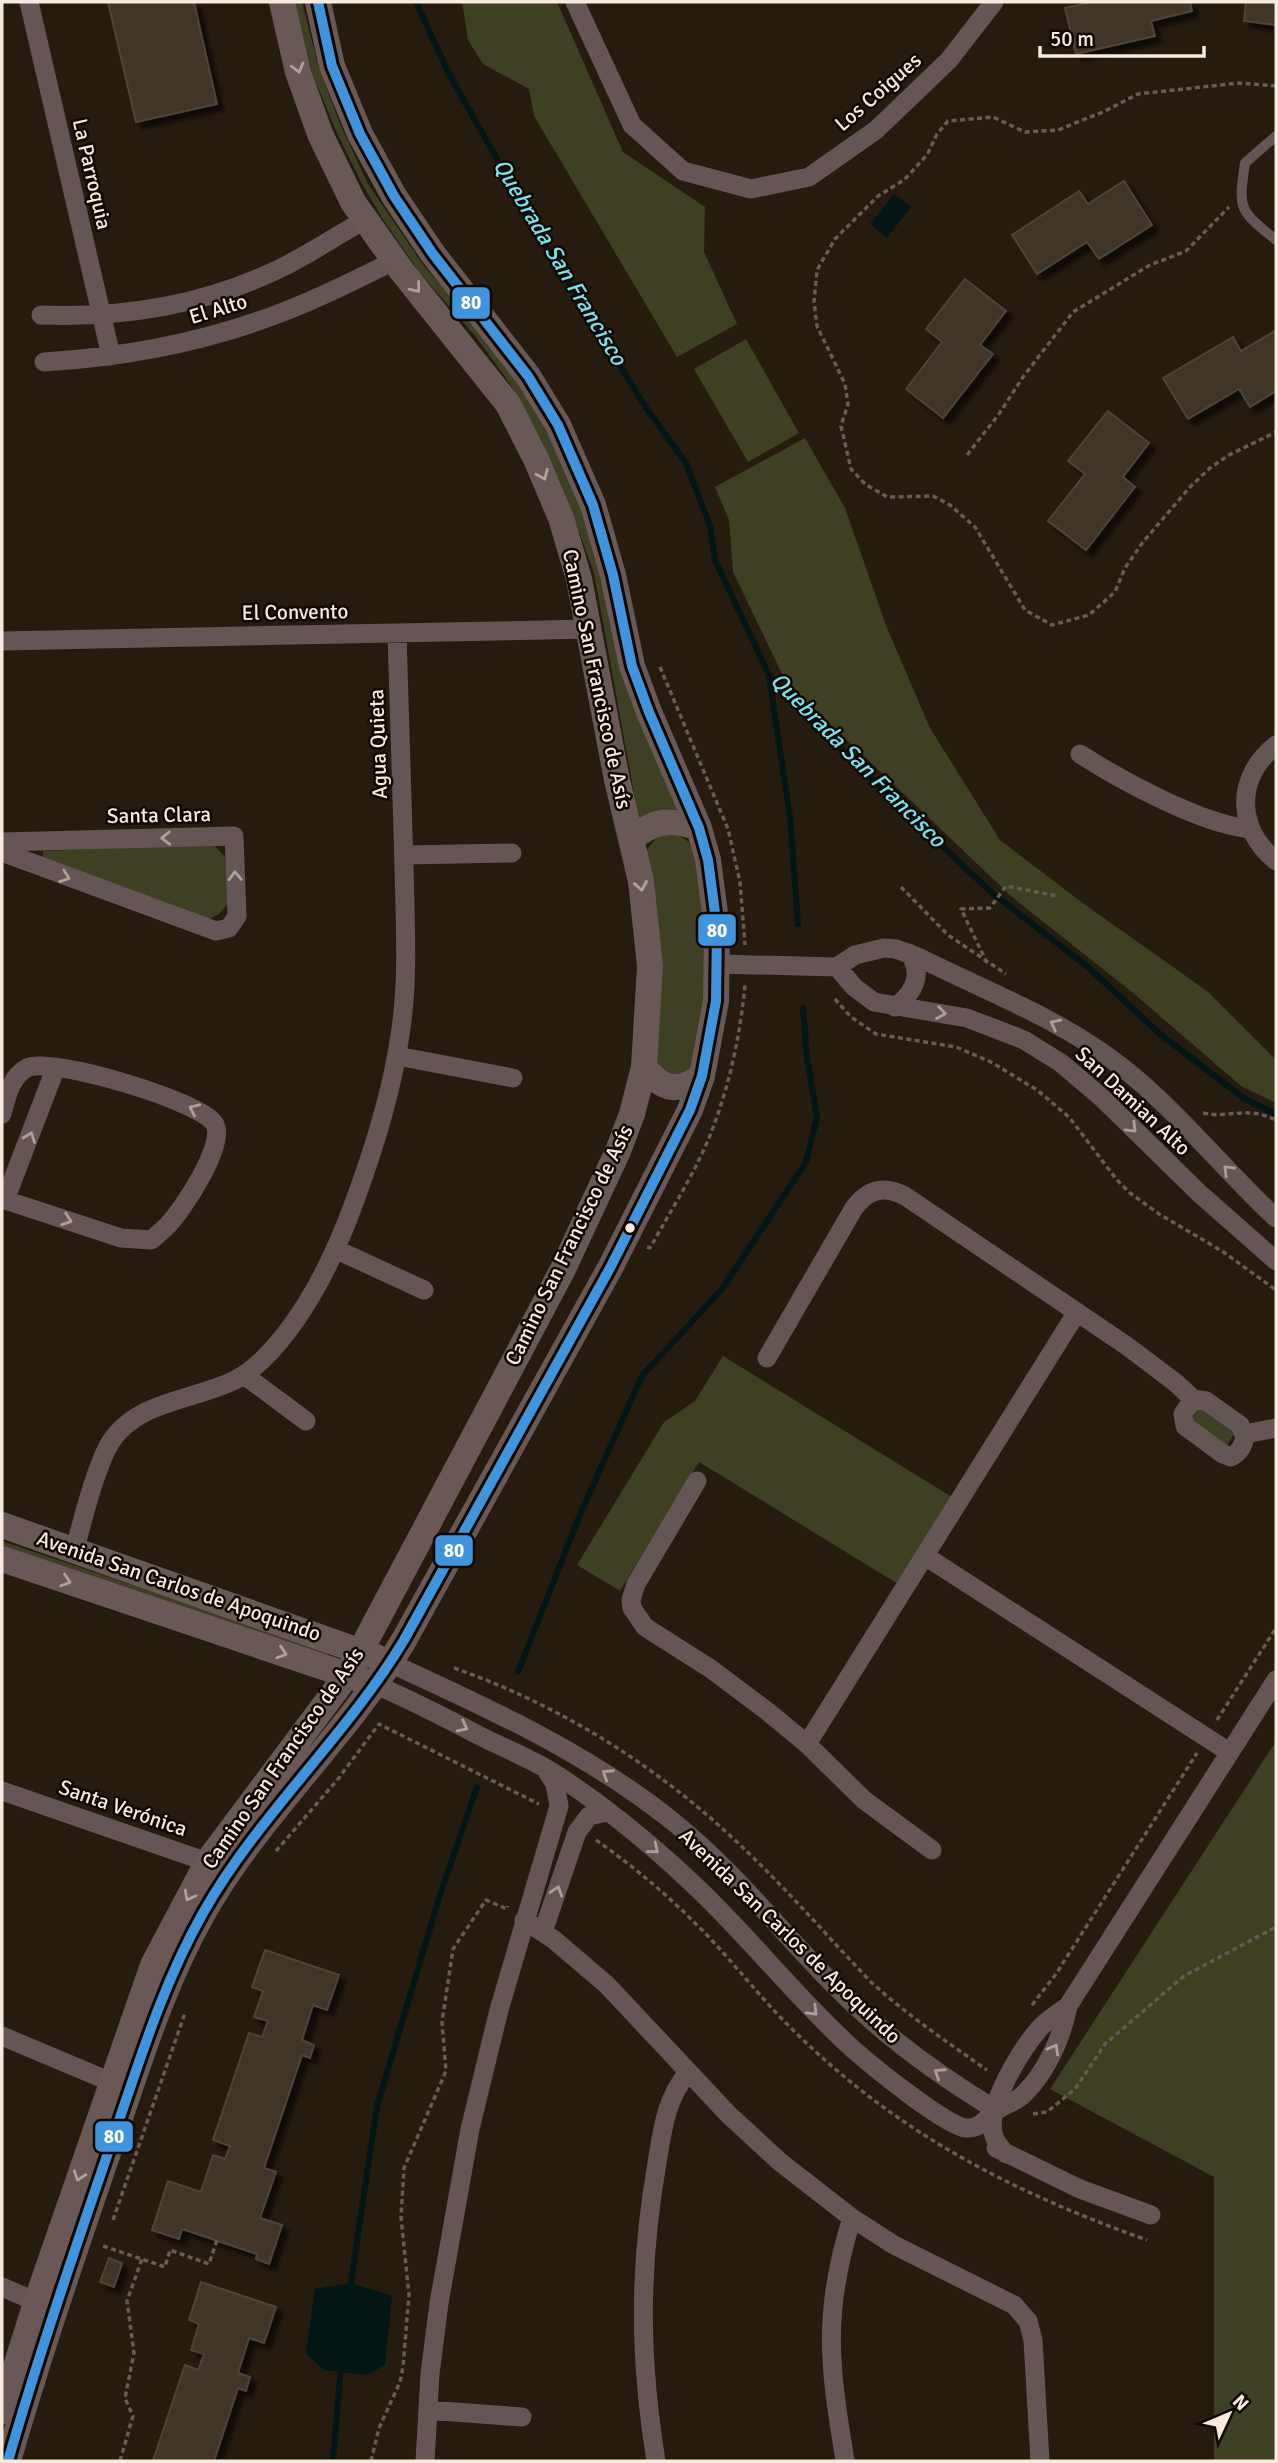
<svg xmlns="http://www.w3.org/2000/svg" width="1278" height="2463" viewBox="0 0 1278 2463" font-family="Signika,sans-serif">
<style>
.green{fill:#3e3f23}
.water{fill:#041516}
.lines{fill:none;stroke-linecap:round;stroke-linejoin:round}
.stream{stroke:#041516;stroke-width:6}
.building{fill:#413628;stroke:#4d443a;stroke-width:2;filter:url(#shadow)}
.path{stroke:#665b56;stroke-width:3.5;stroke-dasharray:5 3.5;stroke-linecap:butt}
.lane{stroke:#655655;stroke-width:10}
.street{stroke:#655655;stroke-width:19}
.secondary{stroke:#695855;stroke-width:26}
.bus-1-casing{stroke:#110802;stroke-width:16}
.bus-1{stroke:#4094de;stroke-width:10}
.oneway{stroke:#b0a299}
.oneway2{stroke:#aea099}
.bus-dot{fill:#f8ebdd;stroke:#110802;stroke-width:2.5}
.labels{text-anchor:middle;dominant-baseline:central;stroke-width:5;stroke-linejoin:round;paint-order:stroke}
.street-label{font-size:21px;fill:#f8ebdd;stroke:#110802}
.water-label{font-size:23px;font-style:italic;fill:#79e2f3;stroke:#110802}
.line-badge{stroke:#110802;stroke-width:2.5}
.badge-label{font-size:19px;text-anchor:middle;font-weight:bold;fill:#fff}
</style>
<defs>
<filter id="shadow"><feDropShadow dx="6" dy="6" stdDeviation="2" flood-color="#0009"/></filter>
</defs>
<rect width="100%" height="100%" fill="#251b0f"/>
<path class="green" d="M295 2H302L319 68 340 124 368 184 424 266 459 306 531 401 556 448 583 513 677 809H667L639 821 594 573 566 496 542 441 510 384 476 337 419 272 382 218 361 182 337 133 312 73Z
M462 2H557L623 152 705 207 704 252 737 324 677 357 534 116 529 89 483 64 468 40Z
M746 339 799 433 748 462 694 369Z
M805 438 845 508 887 628 930 728 1000 840 1084 904 1207 991 1276 1060V1103L1241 1086 1132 992 1012 897 786 682 733 572 729 520 715 487Z
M674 832 689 842 700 878 708 947 705 1008 694 1068 674 1080 654 1062 645 854C653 840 658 834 674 832Z
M213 844 225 857 228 904 219 914 209 919 43 860V851Z
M723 1356 952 1497 898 1584 699 1462 620 1591 577 1565 664 1422 695 1401Z
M1199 1407 1236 1431 1227 1446 1190 1422Z
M2 1541 328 1651 326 1660 2 1550Z
M1276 1741V2461H1214V2177L1050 2089Z"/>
<path class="water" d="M894 194 911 207 887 238 870 224Z
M351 2283 392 2296 385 2365 367 2375 324 2370 306 2354 315 2289Z"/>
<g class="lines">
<path class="stream" d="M416 2 448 72 549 252 647 409 686 463 710 526 715 560 769 675 862 770 992 893 1088 967 1160 1034 1245 1099 1276 1114
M769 676 790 817 798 924
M518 1672 581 1512 642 1376 722 1289 806 1162 817 1117 807 1058 803 1008
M350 2289 377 2106 441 1892 477 1787
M333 2461 341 2366"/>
</g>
<path class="building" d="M108 2H194L217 104 136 122Z
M1092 2H1190L1192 11 1151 21 1155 36 1076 54 1065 8Z
M1246 2H1276V25L1244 21Z
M1124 181 1152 225 1099 259 1087 242 1037 274 1012 235 1079 191 1088 204Z
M965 279 1006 311 980 345 993 354 943 418 906 389 942 342 926 329Z
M1276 330V391L1250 407 1239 389 1188 419 1163 378 1233 337 1241 351Z
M1108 411 1149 443 1123 477 1135 487 1086 550 1048 521 1085 474 1068 461Z
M265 1950 339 1975 327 2010 313 2005 302 2040 314 2045 310 2058 302 2055 264 2168 276 2172 260 2218 282 2225 269 2264 256 2259 257 2254 182 2229 179 2239 152 2230 168 2181 201 2192 213 2155 225 2159 230 2146 213 2140 249 2033 262 2037 268 2021 254 2017 263 1991 252 1987Z
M109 2258 122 2263 114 2287 100 2282Z
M201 2282 276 2307 264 2343 249 2338 238 2373 250 2377 246 2391 238 2388 214 2461H153L185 2365 198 2370 204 2354 191 2350 199 2324 189 2320Z"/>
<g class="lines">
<path class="path" d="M1276 86 1239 83 1138 94 1103 112 1058 130 1025 132 993 117 948 121 937 134 927 155 904 180 878 196 835 239 817 270 814 302 817 326 845 384 848 404 841 426 851 469 865 484 887 497 933 496 950 505 975 527 1025 610 1052 625 1089 615 1115 592 1125 568 1143 542 1190 487 1210 468 1229 455 1276 432
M967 455 999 414 1023 377 1073 312 1150 265 1186 251 1229 207
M660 667 728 829 740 882 745 945
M901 887 948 935 1006 974
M987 963 961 909 990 908 1006 886 1057 896
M835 999 851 1017 876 1034 956 1047 991 1062 1037 1090 1069 1117 1117 1180 1130 1193 1159 1214 1222 1251 1276 1290
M1203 1113C1232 1119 1244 1105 1276 1120
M647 1247 650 1248C670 1212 693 1176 709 1138 729 1088 740 1037 745 985
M454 1668C560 1705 657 1766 738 1843 785 1887 827 1936 871 1982 907 2015 947 2042 987 2070
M1217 1720 1276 1628
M596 1840C630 1864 663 1891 693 1921 729 1956 758 1996 794 2031 897 2133 1012 2192 1147 2240
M276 1851 338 1779 379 1724 539 1804
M1032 2005 1056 1974 1197 1753
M1033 2114 1047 2112 1075 2089 1105 2044 1184 1976 1276 1927
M113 2220 185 2013
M103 2246 165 2267 170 2250 209 2264 217 2240
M120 2461 133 2416 125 2398 134 2353 127 2301 142 2259
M371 2461 379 2428 400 2382 403 2367 409 2295 401 2217 404 2168 446 2071 442 2022 453 1949 486 1900 507 1909 508 1906"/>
<path class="lane" d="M1276 136 1245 163C1238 210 1239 210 1276 240"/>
<path class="street" d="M29 2 111 356
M575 2 632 125 683 171 751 189 809 177 876 130 949 60 994 2
M41 315C124 318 207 304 281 268 310 254 337 235 365 220
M44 362C126 357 206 342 283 312 321 298 357 279 394 261
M2 641 590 629
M1276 745C1235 778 1236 828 1276 861
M1080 754C1122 781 1201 824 1250 829
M2 842 234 836 237 916 229 928 216 931 2 852
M404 855 512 853
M718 964 837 967 855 955 884 948 896 949 920 958C988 992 1063 1020 1123 1068 1179 1112 1224 1170 1276 1218
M837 967 854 987 874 1002 967 1018 1024 1040 1061 1063 1101 1097 1199 1193 1276 1261
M895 1007C914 993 924 974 909 953
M397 1056 513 1078
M2 1114C6 1098 11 1076 27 1068 50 1056 200 1101 214 1123 228 1142 182 1211 167 1226 162 1231 156 1236 151 1240L121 1238 2 1199
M5 1200 56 1067
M335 1249 424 1290
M767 1358 854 1208C868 1189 884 1185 905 1196L1127 1346 1176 1383 1193 1399 1206 1401 1240 1425 1245 1437C1243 1446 1240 1452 1231 1457L1223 1454 1185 1426 1183 1414 1193 1399
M244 1375 306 1421
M1245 1434 1276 1428
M697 1481 636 1584 631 1600 632 1608 645 1627 711 1669 767 1711 807 1744 864 1800 932 1850
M75 1549C82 1521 96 1466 110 1443 137 1400 193 1401 235 1380 249 1373 261 1362 272 1350 309 1309 335 1255 354 1203 374 1149 392 1092 400 1035 409 979 405 922 404 866 402 788 400 710 397 633
M925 1556 1229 1752
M390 1663C490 1709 590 1754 676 1824 736 1873 782 1933 836 1987 884 2036 938 2075 996 2110
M376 1685C411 1700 446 1718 480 1736 502 1747 526 1757 547 1769 595 1798 651 1844 692 1883 749 1936 796 1998 854 2050 872 2066 946 2126 966 2128 982 2129 986 2117 997 2110 1006 2104 1016 2102 1024 2094 1047 2071 1062 2037 1068 2006
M807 1744 1077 1312
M2 1791 219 1866
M524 1920 553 1939 607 1985 728 2114 780 2162 852 2218 894 2245 1014 2305 1028 2321 1033 2340 1040 2461
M543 1932 577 1832 589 1816 607 1812
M2 2036 111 2082
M996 2148 1080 2189 1151 2215
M1006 2154C1001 2148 996 2143 994 2136 984 2109 1021 2050 1039 2029 1046 2020 1059 2013 1068 2006L1276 1680
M2 2287 46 2306
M428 2410 522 2417
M425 2461 430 2374 439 2303 470 2129 499 2010 559 1806 555 1784 547 1771
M656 2461C639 2356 639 2267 657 2163 662 2132 666 2097 688 2073
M845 2461C840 2427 833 2393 832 2358 829 2312 838 2262 852 2218"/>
<path class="secondary" d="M631 839C655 820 670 818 699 828
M644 1067C663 1091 678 1093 702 1076
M2 1525 376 1657
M2 1559 362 1680
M2 2411 36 2303 153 1965 208 1861 347 1675 361 1650 562 1271 618 1151 632 1114 644 1067 650 966 641 881 617 780 579 579 561 518 536 459 508 404 401 270 353 202 320 134 298 72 282 2
M8 2461C39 2354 75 2249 111 2144 138 2066 162 1985 203 1913 259 1814 346 1737 404 1640L610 1268 690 1110 702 1076 716 1001 717 928 708 860 699 828 649 712 632 666 613 575 593 505 558 425 528 376 433 254 394 196 360 134 332 66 318 2"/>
<defs>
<path id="bus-1" d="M8 2461C39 2354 75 2249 111 2144 138 2066 162 1985 203 1913 259 1814 346 1737 404 1640L610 1268 690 1110 702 1076 716 1001 717 928 708 860 699 828 649 712 632 666 613 575 593 505 558 425 528 376 433 254 394 196 360 134 332 66 318 2"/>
</defs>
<use href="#bus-1" class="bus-1-casing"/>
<use href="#bus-1" class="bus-1"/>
</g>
<defs><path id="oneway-chevron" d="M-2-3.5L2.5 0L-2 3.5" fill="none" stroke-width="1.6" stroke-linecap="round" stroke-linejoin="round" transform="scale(1.75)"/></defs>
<g class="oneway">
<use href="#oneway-chevron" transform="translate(298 68) rotate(75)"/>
<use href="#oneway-chevron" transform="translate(416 288) rotate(51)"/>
<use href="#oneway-chevron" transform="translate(543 475) rotate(67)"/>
<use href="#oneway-chevron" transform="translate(641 886) rotate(80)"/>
<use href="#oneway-chevron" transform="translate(66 1581) rotate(18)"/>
<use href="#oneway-chevron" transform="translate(282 1653) rotate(18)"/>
<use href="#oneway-chevron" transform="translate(189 1896) rotate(118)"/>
<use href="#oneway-chevron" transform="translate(79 2176) rotate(109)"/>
</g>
<g class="oneway2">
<use href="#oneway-chevron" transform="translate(166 838) rotate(179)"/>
<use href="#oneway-chevron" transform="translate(235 876) rotate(-92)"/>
<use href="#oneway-chevron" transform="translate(65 877) rotate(20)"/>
<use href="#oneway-chevron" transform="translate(941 1013) rotate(9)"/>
<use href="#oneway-chevron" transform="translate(1055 1024) rotate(-153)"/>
<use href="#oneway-chevron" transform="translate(194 1109) rotate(-155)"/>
<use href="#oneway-chevron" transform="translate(1132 1128) rotate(45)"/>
<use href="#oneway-chevron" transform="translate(30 1137) rotate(-69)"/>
<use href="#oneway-chevron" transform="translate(1228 1170) rotate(-135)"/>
<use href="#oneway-chevron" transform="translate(67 1220) rotate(19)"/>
<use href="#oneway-chevron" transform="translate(463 1727) rotate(27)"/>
<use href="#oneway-chevron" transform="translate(607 1774) rotate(-147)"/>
<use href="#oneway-chevron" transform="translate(654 1849) rotate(39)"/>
<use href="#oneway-chevron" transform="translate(557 1891) rotate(-72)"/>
<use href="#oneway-chevron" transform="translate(813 2011) rotate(45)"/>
<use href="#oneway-chevron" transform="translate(1054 2049) rotate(-61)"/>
<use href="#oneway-chevron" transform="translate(939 2073) rotate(-147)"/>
</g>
<circle class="bus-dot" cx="630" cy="1228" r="6"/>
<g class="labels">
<g class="street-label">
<text transform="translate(878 92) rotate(-41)">Los Coigues</text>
<text transform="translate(92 174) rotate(77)">La Parroquia</text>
<text transform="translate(218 309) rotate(-17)">El Alto</text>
<text transform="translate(295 612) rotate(-1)">El Convento</text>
<text transform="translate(597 679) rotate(78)">Camino San Francisco de Asís</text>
<text transform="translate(378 744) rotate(-92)">Agua Quieta</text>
<text transform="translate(159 815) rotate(-1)">Santa Clara</text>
<text transform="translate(1133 1101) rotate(43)">San Damian Alto</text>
<text transform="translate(569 1245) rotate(-64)">Camino San Francisco de Asís</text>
<text transform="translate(179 1586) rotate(19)">Avenida San Carlos de Apoquindo</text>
<text transform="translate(283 1758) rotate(-55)">Camino San Francisco de Asís</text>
<text transform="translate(123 1808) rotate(19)">Santa Verónica</text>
<text transform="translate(790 1936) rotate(44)">Avenida San Carlos de Apoquindo</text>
</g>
<g class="water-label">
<text transform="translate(560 262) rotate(59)">Quebrada San Francisco</text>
<text transform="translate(858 760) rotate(45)">Quebrada San Francisco</text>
</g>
</g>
<g class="line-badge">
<rect x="451" y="286" width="40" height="34" rx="7" fill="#4094de"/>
<rect x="697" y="913" width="40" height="34" rx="7" fill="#4094de"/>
<rect x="434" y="1534" width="40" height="33" rx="7" fill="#4094de"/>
<rect x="94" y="2120" width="40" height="33" rx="7" fill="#4094de"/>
</g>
<g class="badge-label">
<text x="471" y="309">80</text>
<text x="717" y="937">80</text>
<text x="454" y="1557">80</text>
<text x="114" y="2143">80</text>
</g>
<rect width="1278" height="2463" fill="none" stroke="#f8ebdd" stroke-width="7"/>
<g transform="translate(1229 2414) rotate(46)" stroke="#110802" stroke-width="5" paint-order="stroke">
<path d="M0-5L12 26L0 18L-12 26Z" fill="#f8ebdd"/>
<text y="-10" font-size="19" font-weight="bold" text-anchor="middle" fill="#f8ebdd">N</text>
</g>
<path d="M1040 46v10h164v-10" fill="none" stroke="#f8ebdd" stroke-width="3.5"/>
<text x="1050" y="46" font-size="21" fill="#f8ebdd" stroke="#110802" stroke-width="5" paint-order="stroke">50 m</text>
</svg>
